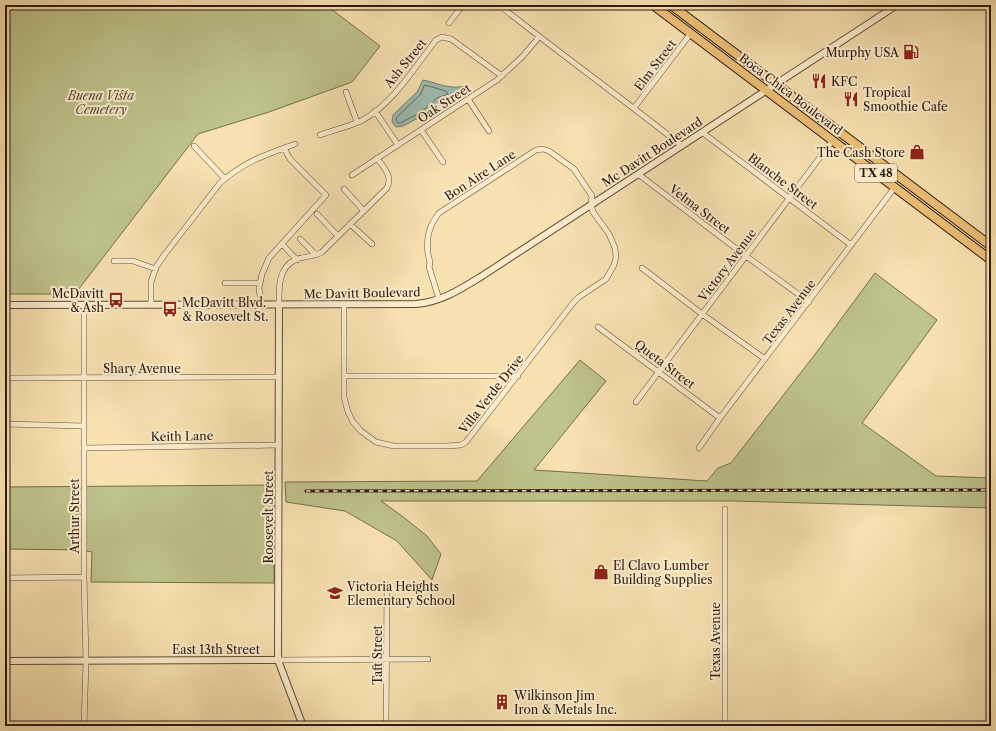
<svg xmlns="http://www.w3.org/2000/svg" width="996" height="731" viewBox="0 0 996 731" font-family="'Libre Caslon Text',serif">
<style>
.green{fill:#bec28b;stroke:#766e4e}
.water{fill:#9ebcb1;stroke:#717b71}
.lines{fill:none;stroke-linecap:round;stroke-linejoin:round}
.shore{stroke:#666b60;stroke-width:1}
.minor-casing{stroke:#604c38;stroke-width:6}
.tertiary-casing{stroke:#604c38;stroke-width:8}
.primary-casing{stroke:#2e1a10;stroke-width:10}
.minor{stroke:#faeccc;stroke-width:5}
.tertiary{stroke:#faeccc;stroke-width:6}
.primary{stroke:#ecc078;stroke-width:8}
.rail-casing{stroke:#2e1a10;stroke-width:3}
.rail{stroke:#faeccc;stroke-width:1.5;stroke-dasharray:4.5;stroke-linecap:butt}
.labels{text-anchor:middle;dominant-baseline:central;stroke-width:4;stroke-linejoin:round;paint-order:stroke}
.shield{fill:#faeccc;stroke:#6b5948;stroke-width:1}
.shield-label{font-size:11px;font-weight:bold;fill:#2e1a10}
.poi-label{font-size:12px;fill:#2e1a10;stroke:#faeccc;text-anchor:start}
.street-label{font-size:12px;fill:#2e1a10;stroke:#faeccc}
.park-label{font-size:12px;font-style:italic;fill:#594c35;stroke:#faeccc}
</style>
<rect width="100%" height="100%" fill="#f7e1b0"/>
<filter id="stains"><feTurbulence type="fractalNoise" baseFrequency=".005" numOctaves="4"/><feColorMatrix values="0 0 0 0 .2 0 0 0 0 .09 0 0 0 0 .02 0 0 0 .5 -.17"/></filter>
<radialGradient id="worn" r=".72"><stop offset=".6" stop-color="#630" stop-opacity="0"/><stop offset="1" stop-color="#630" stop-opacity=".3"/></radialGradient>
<path class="green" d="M5 5H326L380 46 352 82 269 112 198 134 75 294H5Z
M875 273 937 320 862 423 936 476 991 478V508L732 501H381L402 516 427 536 441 554 432 580 397 541 345 511 286 502 285 482 477 481 580 360 606 381 534 470 707 481 718 468 731 463 816 353Z
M274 485V583L91 582 92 552 80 550 5 549V487Z"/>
<path class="water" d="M423 80C438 83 449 90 465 86V91L440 102 422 116 403 126 396 127 392 122 393 115 417 92Z"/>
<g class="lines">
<path class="shore" d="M425 85 446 91 448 94 437 98 420 113 400 123H398L396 120 397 117 420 95Z"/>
<defs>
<path id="minor" d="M499 5C559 53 622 98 682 146
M680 12 685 5
M449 23 463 5
M346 92 357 122
M468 99 489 131
M634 108 691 33
M375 111 398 145
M421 130 443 162
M703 133 851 245
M320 135C333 130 348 127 361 121 392 105 415 67 436 40L442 37 451 39 502 76
M194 146 225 179
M638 174 746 256 809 302
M352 175 497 80 522 57 539 37
M344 189 364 211
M317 214 338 236
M350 224 372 244
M300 239 316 255
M282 244 297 260
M114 261H133L156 269
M642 268 702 314 765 359
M225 283H260
M261 304 259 288 262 274 269 258 326 195 290 159 284 148
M279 304C279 288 278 268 295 260 304 256 313 257 322 252L387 188C393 176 384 168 377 158
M344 304V397L348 412 353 422 361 431 376 442 394 446H447L461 445 466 442 573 303 579 297 606 279 614 265 616 257 615 248 609 234 593 212 591 205 592 196 574 169 549 151 543 149 536 150 439 213C429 226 426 237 428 254 429 259 431 262 429 267L439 299
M84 305V577L86 661 84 726
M151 305V282L156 267 165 254 220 183C245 161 265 155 295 144
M598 327 720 418
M344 376H518
M5 378 278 377
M636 402 833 140
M5 424 84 426
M85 448 279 445
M699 448 720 418 895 187
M5 578 84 577
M5 644 6 578
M278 660 428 659
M5 673 7 726
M386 726 387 585
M725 726V509"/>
<path id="tertiary" d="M279 304 278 660 301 721V726
M5 305 416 304C441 302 461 289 482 276L897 5
M5 661 278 660"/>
<path id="primary" d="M653 5 991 260
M671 5 991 246"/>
</defs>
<use href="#minor" class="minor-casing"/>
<use href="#tertiary" class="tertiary-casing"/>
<use href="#primary" class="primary-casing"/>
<use href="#minor" class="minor"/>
<use href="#tertiary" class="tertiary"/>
<use href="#primary" class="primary"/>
<defs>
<path id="rail" d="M306 491 991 490"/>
</defs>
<use href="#rail" class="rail-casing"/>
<use href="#rail" class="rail"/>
</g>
<defs>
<symbol id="fuel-bare" viewBox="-9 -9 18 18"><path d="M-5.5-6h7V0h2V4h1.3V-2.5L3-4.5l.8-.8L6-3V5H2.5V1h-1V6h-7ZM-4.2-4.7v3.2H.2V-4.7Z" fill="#8f2418" stroke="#faeccc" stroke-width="2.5" paint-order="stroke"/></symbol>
<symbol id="restaurant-bare" viewBox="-9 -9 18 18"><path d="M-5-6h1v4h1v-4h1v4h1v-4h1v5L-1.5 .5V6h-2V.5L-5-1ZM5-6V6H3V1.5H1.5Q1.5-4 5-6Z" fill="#8f2418" stroke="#faeccc" stroke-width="2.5" paint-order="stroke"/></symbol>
<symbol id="shop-bare" viewBox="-9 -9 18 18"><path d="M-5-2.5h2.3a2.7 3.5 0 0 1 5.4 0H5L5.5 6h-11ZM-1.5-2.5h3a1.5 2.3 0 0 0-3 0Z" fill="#8f2418" stroke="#faeccc" stroke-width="2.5" paint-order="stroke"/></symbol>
<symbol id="bus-bare" viewBox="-9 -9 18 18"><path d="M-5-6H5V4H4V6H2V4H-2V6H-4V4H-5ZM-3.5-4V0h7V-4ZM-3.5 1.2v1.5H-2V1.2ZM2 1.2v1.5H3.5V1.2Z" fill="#8f2418" stroke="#faeccc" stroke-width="2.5" paint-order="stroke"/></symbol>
<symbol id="school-bare" viewBox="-9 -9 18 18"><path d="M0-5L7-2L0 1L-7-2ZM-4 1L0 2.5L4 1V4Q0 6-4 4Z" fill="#8f2418" stroke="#faeccc" stroke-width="2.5" paint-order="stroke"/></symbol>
<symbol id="building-bare" viewBox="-9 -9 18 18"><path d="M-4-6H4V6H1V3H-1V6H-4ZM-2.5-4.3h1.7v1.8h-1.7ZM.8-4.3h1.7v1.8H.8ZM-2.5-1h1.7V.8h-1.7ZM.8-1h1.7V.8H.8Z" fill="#8f2418" stroke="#faeccc" stroke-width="2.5" paint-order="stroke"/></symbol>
</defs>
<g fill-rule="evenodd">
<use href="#fuel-bare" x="900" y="41" width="22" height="22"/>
<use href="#restaurant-bare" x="808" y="70" width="22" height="22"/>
<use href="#restaurant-bare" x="840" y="88" width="22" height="22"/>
<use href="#shop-bare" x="906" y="141" width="22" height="22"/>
<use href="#bus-bare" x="105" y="289" width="22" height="22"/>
<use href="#bus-bare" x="159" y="298" width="22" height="22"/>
<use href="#shop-bare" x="590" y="561" width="22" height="22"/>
<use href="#school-bare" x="324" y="582" width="22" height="22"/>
<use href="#building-bare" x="491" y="691" width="22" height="22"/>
</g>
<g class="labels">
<rect class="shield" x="855" y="164" width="42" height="18" rx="3"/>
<g class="shield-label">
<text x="876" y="173">TX 48</text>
</g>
<g class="poi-label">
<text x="899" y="52" text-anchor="end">Murphy USA</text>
<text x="831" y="81">KFC</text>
<text x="863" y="92">Tropical<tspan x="863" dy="14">Smoothie Cafe</tspan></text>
<text x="905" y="152" text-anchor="end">The Cash Store</text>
<text x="104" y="293" text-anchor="end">McDavitt<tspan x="104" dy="14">&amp; Ash</tspan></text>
<text x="182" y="302">McDavitt Blvd.<tspan x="182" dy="14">&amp; Roosevelt St.</tspan></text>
<text x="613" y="565">El Clavo Lumber<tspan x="613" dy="14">Building Supplies</tspan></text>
<text x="347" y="586">Victoria Heights<tspan x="347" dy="14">Elementary School</tspan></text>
<text x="514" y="695">Wilkinson Jim<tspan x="514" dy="14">Iron &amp; Metals Inc.</tspan></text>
</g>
<g class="street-label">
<text transform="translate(405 63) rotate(-51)">Ash Street</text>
<text transform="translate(655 65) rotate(-53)">Elm Street</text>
<text transform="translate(791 94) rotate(37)">Boca Chica Boulevard</text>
<text transform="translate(444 103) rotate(-33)">Oak Street</text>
<text transform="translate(652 152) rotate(-33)">Mc Davitt Boulevard</text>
<text transform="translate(480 175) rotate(-33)">Bon Aire Lane</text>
<text transform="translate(783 181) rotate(37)">Blanche Street</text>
<text transform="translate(700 209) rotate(37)">Velma Street</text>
<text transform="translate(727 265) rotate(-53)">Victory Avenue</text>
<text transform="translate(362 293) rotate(-1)">Mc Davitt Boulevard</text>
<text transform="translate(789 312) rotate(-53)">Texas Avenue</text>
<text transform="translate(665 364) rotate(37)">Queta Street</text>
<text x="142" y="368">Shary Avenue</text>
<text transform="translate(491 394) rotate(-52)">Villa Verde Drive</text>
<text transform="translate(182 436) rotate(-1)">Keith Lane</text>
<text transform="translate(74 516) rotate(-90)">Arthur Street</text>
<text transform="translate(268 517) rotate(-90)">Roosevelt Street</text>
<text transform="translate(715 641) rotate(-90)">Texas Avenue</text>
<text x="216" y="649">East 13th Street</text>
<text transform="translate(377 655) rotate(-90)">Taft Street</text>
</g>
<g class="park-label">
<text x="101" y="95">Buena Vista<tspan x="101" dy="14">Cemetery</tspan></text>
</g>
</g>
<rect width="996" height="731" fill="none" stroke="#f7e1b0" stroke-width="20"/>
<rect x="6" y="6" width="984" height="719" fill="none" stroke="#2e1a10" stroke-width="2"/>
<rect x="10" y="10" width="976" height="711" fill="none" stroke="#2e1a10"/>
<rect width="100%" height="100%" filter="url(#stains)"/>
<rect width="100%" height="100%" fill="url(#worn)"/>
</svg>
